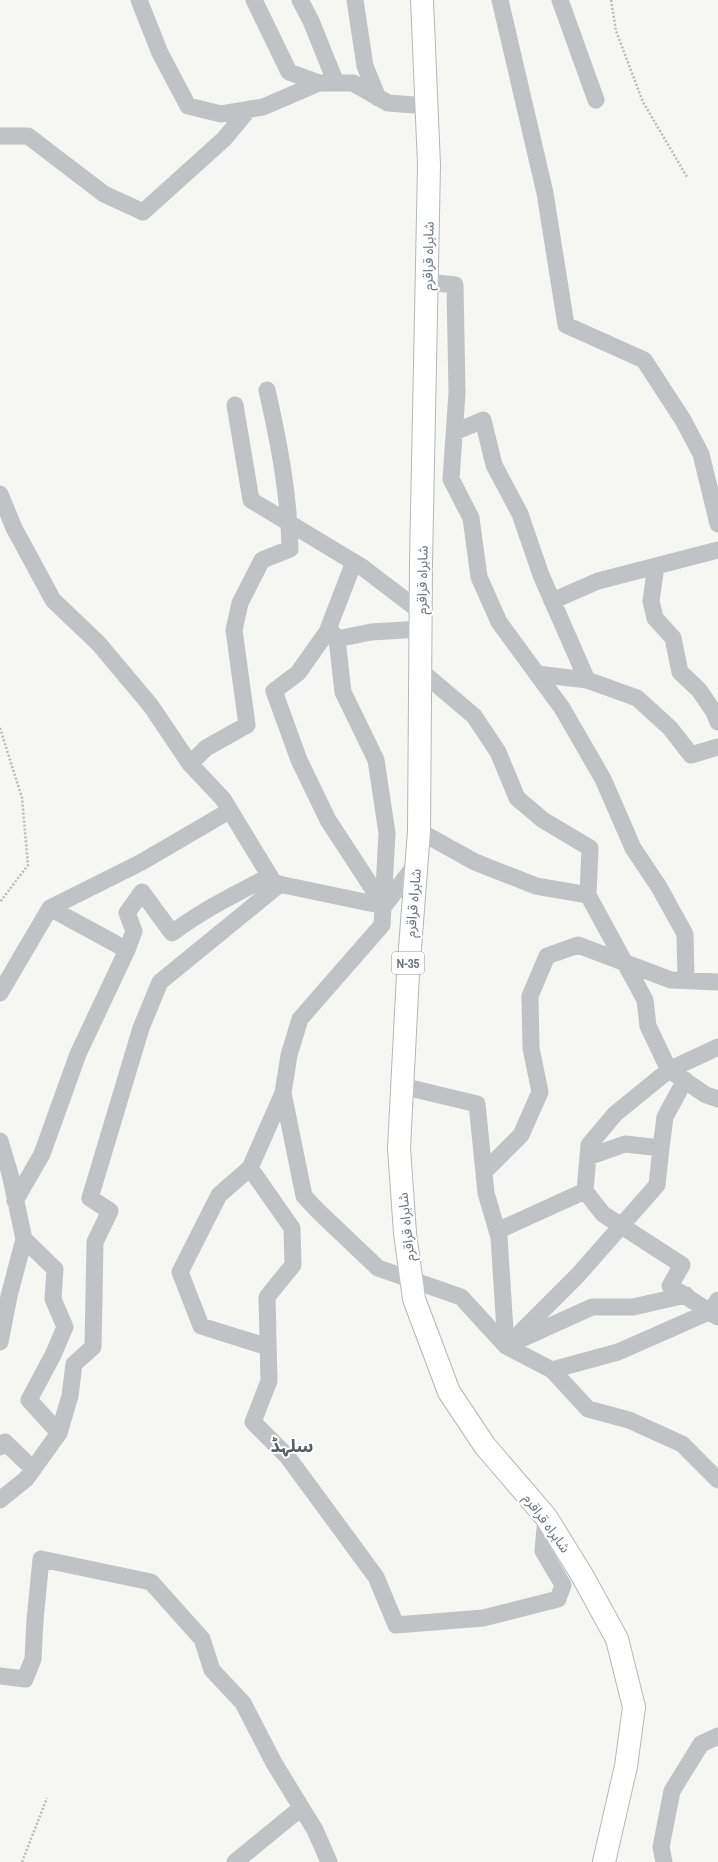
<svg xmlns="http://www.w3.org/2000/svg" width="718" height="1862" viewBox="0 0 718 1862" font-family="'Archivo Narrow','Noto Sans Arabic',sans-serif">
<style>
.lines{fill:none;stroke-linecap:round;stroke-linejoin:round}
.highway-casing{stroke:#b4b7ba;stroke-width:24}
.path{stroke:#b9bcbe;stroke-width:2.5;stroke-dasharray:2 2;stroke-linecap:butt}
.minor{stroke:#bfc3c6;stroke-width:17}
.highway{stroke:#fff;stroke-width:22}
.labels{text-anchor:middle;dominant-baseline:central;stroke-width:4;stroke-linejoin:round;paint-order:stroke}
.shield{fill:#fff;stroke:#959ea7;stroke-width:1}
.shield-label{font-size:13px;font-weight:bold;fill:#687581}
.street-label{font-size:14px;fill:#687581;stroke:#fff}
.district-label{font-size:18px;font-weight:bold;fill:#555f66;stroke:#fff}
</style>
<rect width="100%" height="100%" fill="#f6f6f3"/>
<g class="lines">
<defs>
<path id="highway" d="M422 0 429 165 421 563 419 831 408 974 399 1148 405 1233 414 1299 449 1392 485 1446 546 1517 582 1575 617 1639 634 1707 626 1766 604 1862"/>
</defs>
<use href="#highway" class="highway-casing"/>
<path class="path" d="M611 0 616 31 643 102 687 177
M0 728 22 798 28 865 0 902
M22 1862 47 1798"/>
<path class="minor" d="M139 0 160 53 188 106 221 114 263 107 319 83H353L388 103 427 106
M254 0 289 72 319 83
M300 0 311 21 336 83
M355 0 365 66 378 98
M500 0 545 193 566 325 644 360 683 420 701 454 718 524
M560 0 596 100
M0 136H28L104 194 143 212 224 139 249 109
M427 282 455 285 457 393 451 479 471 518 479 577 499 622 562 708 603 779 633 848 659 887 685 934 686 980
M235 405 251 500 362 567 421 612
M455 432 483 420 494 465 520 514 541 575 587 680
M0 494 14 528 53 600 99 644 151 706 190 764 223 799 274 883 384 906 416 864
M354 562 327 632 298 673 274 691 299 760 328 820 384 906
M656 566 651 601 655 618 673 638 680 672 699 690 714 712 718 722
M552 601 598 581 718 550
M329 628 337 639 343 692 376 760 387 833 382 925 300 1019 289 1055 283 1093 250 1168 292 1228 293 1265 267 1297 269 1381 253 1422 287 1456 376 1577 396 1625 483 1618 558 1599 563 1585 543 1551 546 1517
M337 639 371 632 421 629
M421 671 474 716 498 752 517 798 543 820 590 848 588 895
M537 674 587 680 637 698 670 728 691 755 718 747
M190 764 206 748 247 725 234 630 240 603 262 560 290 549C289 495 279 443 267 390
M419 831 475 862 536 886 588 895 645 1000 648 1026 669 1070 706 1095 718 1099
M50 908 127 950 134 931 127 913 142 892 172 933C203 910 235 894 270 876
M0 993 50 908 140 863 229 811
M402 1086 477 1104 486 1193 499 1237 506 1346 592 1307H633L686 1295
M283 1093 304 1196 318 1211 378 1268 461 1297 506 1346 552 1370 618 1352 711 1311 718 1300
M0 1141 10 1174 24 1239 9 1296 0 1342
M588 1157 625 1144 661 1148 665 1117 685 1080
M250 1168 219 1195 180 1272 201 1326 268 1347
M484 1172 521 1135 540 1092 531 1048 530 996 547 956 578 945 671 980 718 982
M15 1201 42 1154 78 1054 127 950
M497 1231 585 1191
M718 1317 670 1286 682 1265 603 1214 585 1191 589 1145 615 1114 669 1070 718 1047
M515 1338 578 1275 657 1185 661 1148
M552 1370 588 1409 629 1420 682 1444 718 1480
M59 1433 70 1396 74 1364 93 1347 95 1242 110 1211 90 1198 141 1028 160 982 280 884
M0 1447 5 1442 33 1469
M0 1500 26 1479 59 1433 29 1400 53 1355 65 1327 53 1299 55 1269 24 1239
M0 1676 25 1679 33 1659 35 1620 41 1559 151 1582 202 1639 212 1670 243 1703 274 1763 315 1830 329 1862
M235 1862 301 1808
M664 1862 661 1847 672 1791 701 1744 718 1736"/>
<use href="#highway" class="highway"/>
</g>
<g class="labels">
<rect class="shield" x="392" y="952" width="32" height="22" rx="3"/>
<g class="shield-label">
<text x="408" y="963">N-35</text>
</g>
<g class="street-label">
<text transform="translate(428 256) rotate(-89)">شاہراہ قراقرم</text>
<text transform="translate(422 580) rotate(-89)">شاہراہ قراقرم</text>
<text transform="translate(413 903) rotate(-85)">شاہراہ قراقرم</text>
<text transform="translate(406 1227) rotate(-96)">شاہراہ قراقرم</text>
<text transform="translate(547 1523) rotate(54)">شاہراہ قراقرم</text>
</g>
<g class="district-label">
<text x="292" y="1445">سلہڈ</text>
</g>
</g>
</svg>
